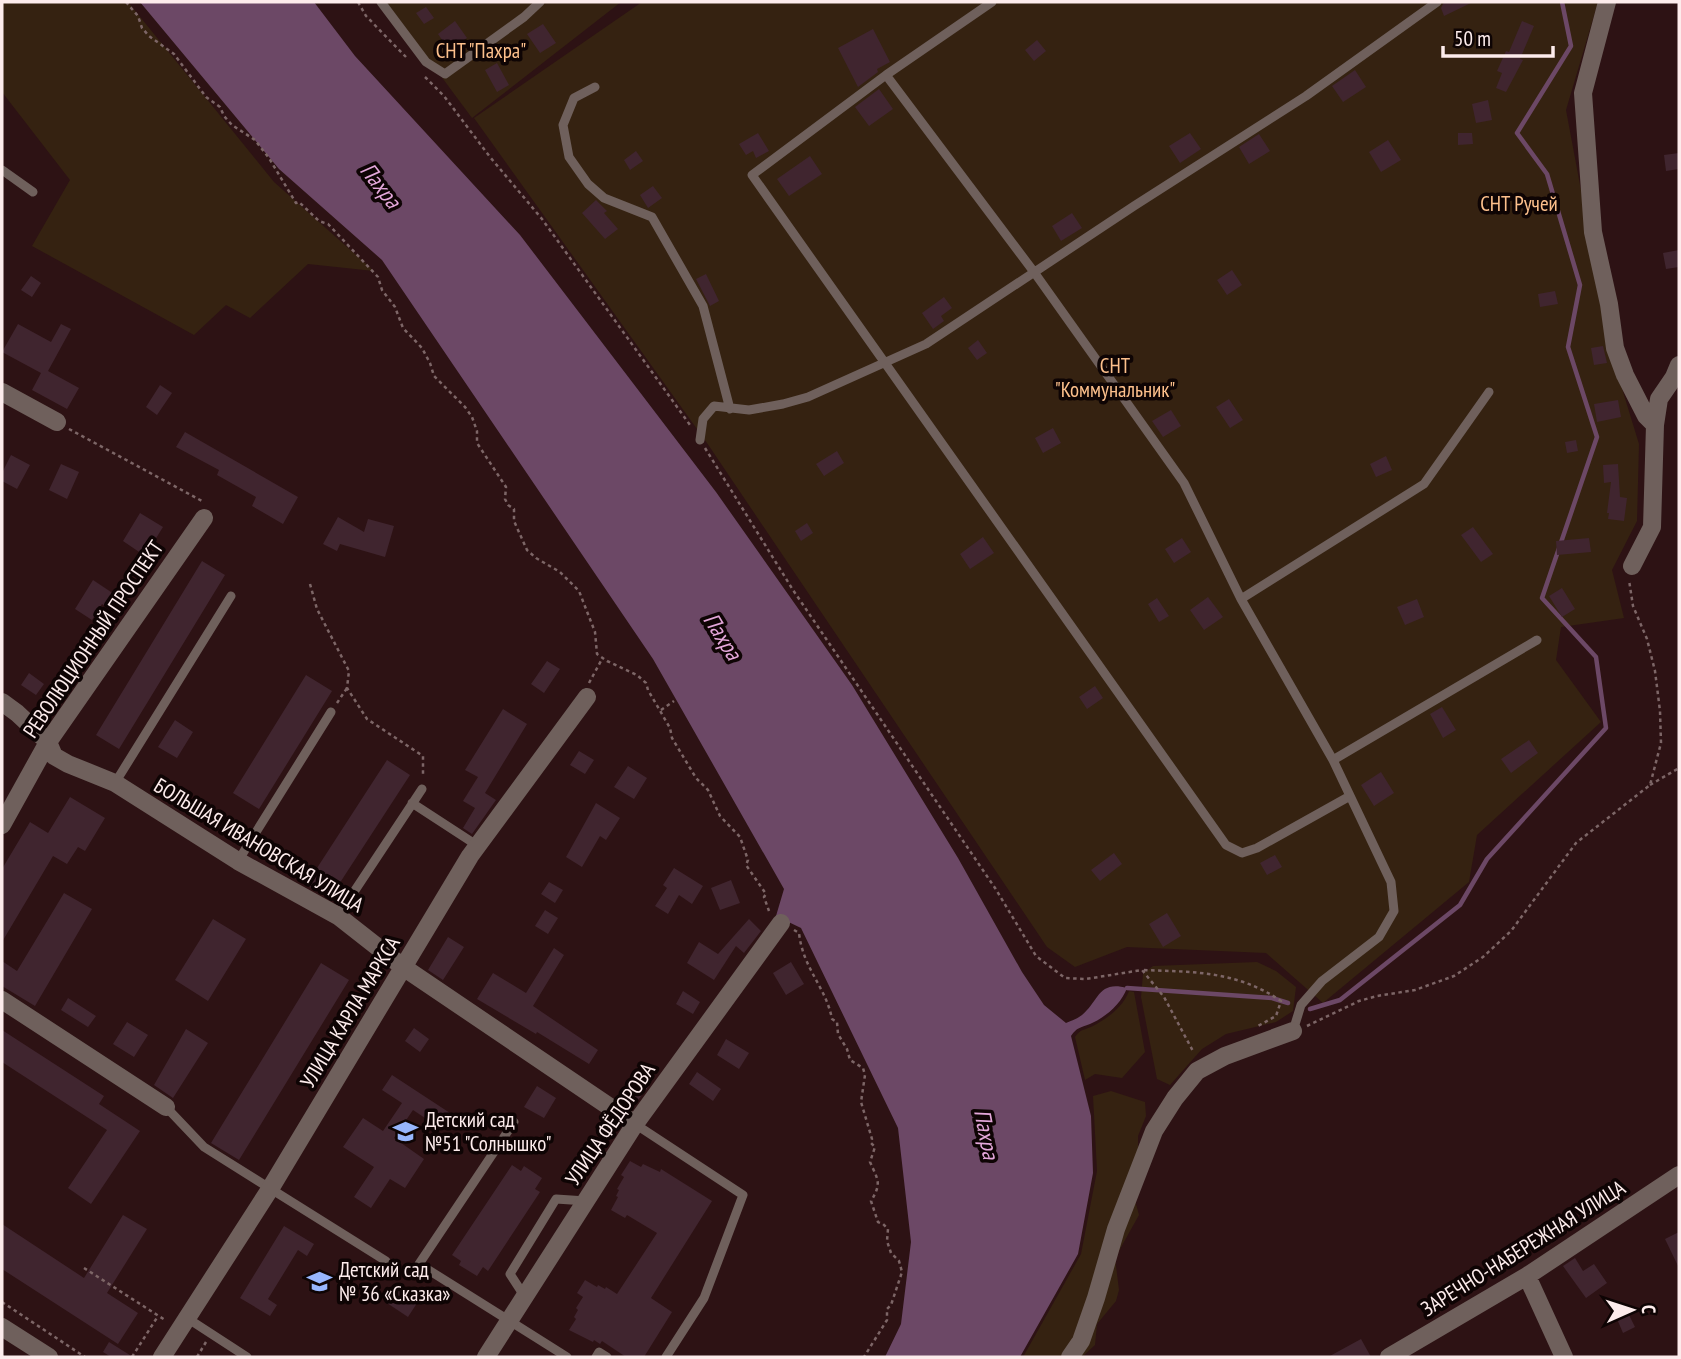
<svg xmlns="http://www.w3.org/2000/svg" width="1681" height="1359" viewBox="0 0 1681 1359" font-family="'PT Sans Narrow',sans-serif">
<style>
.green{fill:#352211}
.water{fill:#6c4866}
.lines{fill:none;stroke-linecap:round;stroke-linejoin:round}
.stream{stroke:#6c4866;stroke-width:4.5}
.building{fill:#40252f}
.path{stroke:#7d6667;stroke-width:2.5;stroke-dasharray:3.5 3.5;stroke-linecap:butt}
.lane{stroke:#6f605c;stroke-width:9}
.street{stroke:#6f605c;stroke-width:18}
.labels{text-anchor:middle;dominant-baseline:central;stroke-width:7;stroke-linejoin:round;paint-order:stroke}
.park-label{font-size:21px;fill:#fdc08c;stroke:#0e0404}
.street-label{font-size:21px;fill:#fdecec;stroke:#0e0404}
.poi-label{font-size:21px;fill:#fdecec;stroke:#0e0404;text-anchor:start}
.water-label{font-size:23px;font-style:italic;fill:#e4a7da;stroke:#0e0404}
</style>
<rect width="100%" height="100%" fill="#2d1214"/>
<path class="green" d="M2 2H128L274 182 374 271 308 264 250 318 226 305 194 335 32 246 70 180 2 92Z
M386 2H621L472 118Z
M642 2H1598L1566 110 1612 356 1639 444 1637 521 1612 570 1624 618 1561 627 1556 660 1601 722 1477 835 1469 882 1323 1003 1266 953 1127 947 1075 967 1047 947 707 443 474 118Z
M1257 962 1276 971 1296 987 1293 1011 1276 1022 1226 1034 1202 1049 1170 1085 1157 1079 1141 997 1143 974 1153 966Z
M1129 991 1134 992 1145 1052 1122 1078 1095 1074 1085 1080 1075 1037C1080 1029 1085 1030 1093 1026 1108 1018 1123 1007 1129 991Z
M1111 1091 1145 1102 1146 1116 1138 1136V1158L1133 1193 1139 1215 1115 1258 1119 1290 1116 1301 1097 1324 1095 1345 1082 1357H1023L1081 1254 1097 1171 1093 1096Z"/>
<path class="water" d="M140 2H314L355 56 520 235 716 492 852 685 958 858 1022 972 1044 1005 1066 1023C1071 1021 1077 1019 1082 1015 1099 1001 1098 980 1127 988 1121 1004 1106 1017 1090 1024 1080 1028 1077 1027 1071 1036L1091 1116 1093 1173 1078 1254 1020 1357H885L901 1324 911 1242 898 1128 801 928 776 916 784 889 653 659 382 260 279 169Z"/>
<g class="lines">
<path class="stream" d="M1127 988 1272 998 1288 1003
M1310 1009 1340 1000 1460 905 1487 859 1606 728 1596 657 1542 598 1597 437 1568 347 1580 285 1547 174 1517 133 1571 46 1562 2"/>
</g>
<path class="building" d="M1444 2H1473L1444 16 1441 8Z
M426 7 434 18 424 24 416 13Z
M455 21 467 38 449 50 438 34Z
M1522 21 1534 26 1520 59 1523 60 1506 92 1496 88 1502 73 1497 71 1506 51 1509 52Z
M543 24 556 43 540 53 527 34Z
M873 29 890 62 877 69 878 72 858 87 838 48Z
M1037 40 1046 51 1034 61 1025 50Z
M497 63 509 85 497 92 485 70Z
M1355 70 1366 87 1343 102 1332 86Z
M879 89 893 109 869 126 855 107Z
M1488 100 1492 120 1476 123 1472 104Z
M758 133 769 151 756 158 753 151 746 155 739 144Z
M1190 133 1201 149 1180 163 1169 146Z
M1458 133H1472L1473 144 1458 145Z
M1259 134 1270 151 1249 164 1239 147Z
M1388 140 1401 160 1381 172 1369 152Z
M636 151 643 161 630 170 624 160Z
M1679 153V169L1666 171 1664 155Z
M810 156 822 174 789 196 777 179Z
M653 186 662 198 648 208 640 195Z
M596 200 607 211 604 213 618 229 605 239 582 213Z
M1072 213 1082 228 1061 241 1052 226Z
M1679 250V267L1666 269 1663 253Z
M1232 270 1242 285 1227 295 1217 280Z
M706 274 719 301 710 306 696 279Z
M31 276 41 283 32 297 21 290Z
M1555 291 1558 304 1540 307 1538 294Z
M944 297 952 308 941 316 944 321 933 329 922 313Z
M18 324 51 342 61 324 71 329 48 371 79 388 67 409 32 390 41 373 2 352Z
M978 340 987 353 977 360 968 348Z
M1603 346 1607 363 1594 365 1591 348Z
M160 385 172 393 157 415 146 407Z
M1229 399 1243 420 1230 428 1216 407Z
M1618 400 1621 417 1597 422 1594 404Z
M1171 410 1181 426 1163 437 1152 421Z
M1053 428 1061 443 1043 453 1035 438Z
M185 432 298 497 283 524 252 506 256 497 217 475 219 470 176 447Z
M1576 440 1578 451 1567 453 1565 442Z
M837 451 844 463 824 476 816 464Z
M11 455 30 465 17 489 2 481V473Z
M1386 456 1392 470 1376 477 1370 464Z
M61 464 79 472 67 499 49 490Z
M1618 464 1620 497 1627 498 1624 521 1608 519 1609 513H1607L1611 482 1604 483 1603 465Z
M140 513 163 527 145 556 123 541Z
M338 517 364 532 368 519 394 526 385 557 340 544 337 551 323 544Z
M807 523 813 533 801 541 795 531Z
M1473 527 1493 554 1481 562 1461 535Z
M983 537 994 553 970 569 960 554Z
M1182 538 1191 552 1174 563 1165 549Z
M1589 538 1591 552 1557 555 1556 541Z
M202 561 225 575 119 749 96 735Z
M93 580 117 596 109 609 102 604 92 620 75 609Z
M1562 588 1575 609 1562 617 1549 596Z
M1208 597 1223 617 1204 630 1190 610Z
M1157 598 1169 616 1159 622 1148 604Z
M1417 599 1424 617 1405 625 1397 607Z
M547 661 560 669 544 693 531 684Z
M29 673 44 684 36 695 21 685Z
M306 675 332 691 259 809 233 793Z
M1095 686 1103 698 1087 709 1079 697Z
M1442 707 1456 730 1443 738 1430 714Z
M503 709 527 724 485 793 496 800 472 834 463 828 475 808 463 801 478 777 465 770Z
M175 720 193 732 177 758 158 747Z
M1529 740 1538 753 1511 773 1501 759Z
M579 751 594 760 585 774 570 765Z
M387 760 410 775 330 898 306 885Z
M628 766 647 778 634 799 614 787Z
M1381 772 1394 793 1374 806 1361 785Z
M70 797 105 818 85 851 78 847 67 864 53 856 2 942V869L30 822 48 833Z
M596 803 620 818 606 840 600 836 582 867 566 857Z
M1114 853 1122 864 1100 881 1091 870Z
M1275 855 1282 867 1267 875 1260 863Z
M674 868 703 886 692 904 679 895 668 914 655 906 667 888 663 885Z
M731 880 740 903 720 910 711 888Z
M549 882 563 890 555 903 541 894Z
M64 893 92 909 35 1006 2 986V961L17 971Z
M545 910 558 918 548 934 535 926Z
M1167 913 1181 936 1163 947 1149 924Z
M213 919 246 939 208 1001 175 980Z
M749 919 761 931 744 953 736 946 714 980 687 963 699 942 718 954Z
M448 937 464 947 443 980 428 970Z
M554 948 564 955 533 1006 598 1050 589 1064 537 1032 536 1034 477 999 493 973 526 993Z
M791 962 804 984 786 995 773 973Z
M321 963 349 980 239 1160 211 1143Z
M683 991 700 1002 693 1014 676 1004Z
M68 998 96 1016 88 1027 61 1010Z
M127 1022 148 1035 134 1057 113 1044Z
M414 1028 429 1039 420 1052 405 1041Z
M186 1029 208 1043 173 1098 154 1085Z
M2 1030 104 1096 99 1104 140 1131 91 1204 68 1188 107 1130 2 1062Z
M726 1039 749 1053 739 1069 717 1055Z
M697 1072 721 1089 713 1101 689 1084Z
M392 1075 450 1113 440 1128 413 1110 394 1138 424 1159 405 1188 390 1179 371 1208 354 1197 374 1167 343 1147 363 1118 383 1131 402 1103 382 1090Z
M636 1078 649 1086 635 1104 624 1097Z
M537 1086 556 1098 544 1118 524 1107Z
M630 1161 641 1167 643 1164 660 1172 661 1169 712 1201 651 1298 672 1312 644 1357H626L602 1341 600 1344 594 1340 593 1342 569 1330 576 1319 574 1317 578 1310 576 1308 583 1297 577 1293 585 1280 597 1287 598 1285 605 1289 606 1287 617 1294 657 1233 627 1215 625 1218 611 1210 618 1197 616 1196 619 1190 617 1189 624 1177 621 1175Z
M512 1165 521 1171 524 1166 542 1178 535 1189 540 1192 488 1271 483 1267 477 1276 459 1265 461 1261 452 1255Z
M123 1215 147 1229 107 1293 138 1313 118 1344 2 1269V1224L84 1278Z
M284 1226 314 1244 307 1256 298 1250 268 1299 277 1305 270 1316 240 1298Z
M1679 1232V1268L1665 1239Z
M1575 1258 1583 1271 1594 1264 1607 1283 1586 1298 1563 1266Z
M398 1286 419 1300 408 1317 387 1303Z
M1628 1313 1635 1327 1623 1333 1617 1319Z
M1361 1339 1371 1357H1328Z
M109 1342 133 1357H111L103 1352Z"/>
<g class="lines">
<path class="path" d="M126 2 138 16 142 28 149 36 174 54 206 97 220 107 224 116 232 125 255 140 269 158 296 203 299 202 319 221 328 224 378 277 382 290 395 307 403 328 422 348 430 363 434 376 465 407 472 417 477 431V443L506 487 505 499 508 505 514 509V521L527 550 536 558 560 572 579 591 595 632 597 654 607 661 637 675 646 683 648 690 670 728 672 738 696 778 708 790 720 816 740 837 748 860 746 865 766 894 764 897 769 911
M358 2 366 16 406 57
M425 77 444 96 490 157 542 219 690 425
M69 429 202 501
M705 448 793 590 995 888 1036 956 1065 978 1086 979 1142 970 1164 997 1194 1053
M310 584 317 609 349 671 347 688 367 719 423 756V776
M589 683 602 659
M337 703 347 688
M661 710 674 701
M1650 785 1679 768
M794 930 799 933C803 969 826 987 832 1019L837 1022 838 1034 847 1049 850 1060 863 1068 865 1075 861 1102 872 1139 871 1143 875 1147 870 1162C878 1180 882 1183 871 1201L878 1222 883 1224 888 1229 887 1241 891 1253 899 1261 902 1272 891 1305 887 1309V1320L864 1357
M1144 970C1195 972 1237 971 1281 1001L1276 1016 1258 1026
M1307 1026 1359 1001 1377 996 1415 990 1454 976 1483 957 1511 931 1576 843 1650 785 1661 743 1660 711 1655 671 1647 639 1633 606 1629 580
M84 1268 165 1320
M2 1302 85 1357
M2 1356 3 1357
M132 1357 158 1316
M197 1357 206 1342"/>
<path class="lane" d="M381 2 426 62 445 74 524 17 540 2
M992 2 886 75 752 175 1226 845 1242 853 1257 848 1350 796
M886 75 1034 272 1184 483 1241 599 1333 760 1391 882 1394 911 1379 937 1322 981 1301 1005 1293 1031
M595 87 574 98 563 125 569 157 588 184 604 198 652 217 703 306 730 409
M2 170 33 192
M700 440 703 419 714 406 749 410 783 404 808 397 926 344 1134 206 1306 96 1437 2
M1241 599 1424 484 1489 392
M1333 760 1537 640
M115 783 231 596
M412 803 478 846
M238 861 331 712
M338 916 422 789
M166 1107 204 1147 386 1261
M514 1122 419 1264 567 1357
M635 1124 743 1195 704 1298 666 1357
M525 1297 510 1274 556 1199 586 1201
M187 1318 247 1357
M596 1357 599 1352 607 1357"/>
<path class="street" d="M1607 2 1583 93 1593 232 1609 304 1615 348 1625 375 1646 416 1655 425
M2 392 57 422
M1632 566 1652 527 1655 425 1659 399 1674 377 1679 365
M2 702 17 713 48 742 54 756 68 764 115 783 238 861 338 916 403 967 635 1124
M2 825 48 742 204 518
M2 1000 166 1107
M1527 1276 1564 1357
M2 1327 49 1357
M162 1357 270 1189 470 856 587 697
M486 1357 635 1124 781 923
M1070 1357 1081 1341 1096 1298 1116 1229 1154 1131 1175 1098 1197 1071 1225 1056 1293 1031
M1389 1357 1527 1276 1679 1175"/>
</g>
<defs>
<symbol id="school-bare" viewBox="-9 -9 18 18"><path d="M0-5L7-2L0 1L-7-2ZM-4 1L0 2.5L4 1V4Q0 6-4 4Z" fill="#97b6fd" stroke="#0e0404" stroke-width="2.5" paint-order="stroke"/></symbol>
</defs>
<g fill-rule="evenodd">
<use href="#school-bare" x="388" y="1114" width="35" height="35"/>
<use href="#school-bare" x="302" y="1264" width="35" height="35"/>
</g>
<g class="labels">
<g class="park-label">
<text x="481" y="50">СНТ "Пахра"</text>
<text x="1519" y="203">СНТ Ручей</text>
<text x="1115" y="365">СНТ<tspan x="1115" dy="24">"Коммунальник"</tspan></text>
</g>
<g class="street-label">
<text transform="translate(93 639) rotate(-56)">РЕВОЛЮЦИОННЫЙ ПРОСПЕКТ</text>
<text transform="translate(259 845) rotate(31)">БОЛЬШАЯ ИВАНОВСКАЯ УЛИЦА</text>
<text transform="translate(350 1012) rotate(-59)">УЛИЦА КАРЛА МАРКСА</text>
<text transform="translate(610 1124) rotate(-56)">УЛИЦА ФЁДОРОВА</text>
<text transform="translate(1523 1248) rotate(-32)">ЗАРЕЧНО-НАБЕРЕЖНАЯ УЛИЦА</text>
</g>
<g class="poi-label">
<text x="425" y="1119">Детский сад<tspan x="425" dy="24">№51 "Солнышко"</tspan></text>
<text x="339" y="1269">Детский сад<tspan x="339" dy="24">№ 36 «Сказка»</tspan></text>
</g>
<g class="water-label">
<text transform="translate(381 185) rotate(52)">Пахра</text>
<text transform="translate(723 636) rotate(58)">Пахра</text>
<text transform="translate(987 1134) rotate(79)">Пахра</text>
</g>
</g>
<rect width="1681" height="1359" fill="none" stroke="#fdecec" stroke-width="7"/>
<g transform="translate(1632 1310) rotate(87)" stroke="#0e0404" stroke-width="5" paint-order="stroke">
<path d="M0-5L12 26L0 18L-12 26Z" fill="#fdecec"/>
<text y="-10" font-size="19" font-weight="bold" text-anchor="middle" fill="#fdecec">С</text>
</g>
<path d="M1443 46v10h110v-10" fill="none" stroke="#fdecec" stroke-width="3.5"/>
<text x="1454" y="46" font-size="21" fill="#fdecec" stroke="#0e0404" stroke-width="5" paint-order="stroke">50 m</text>
</svg>
